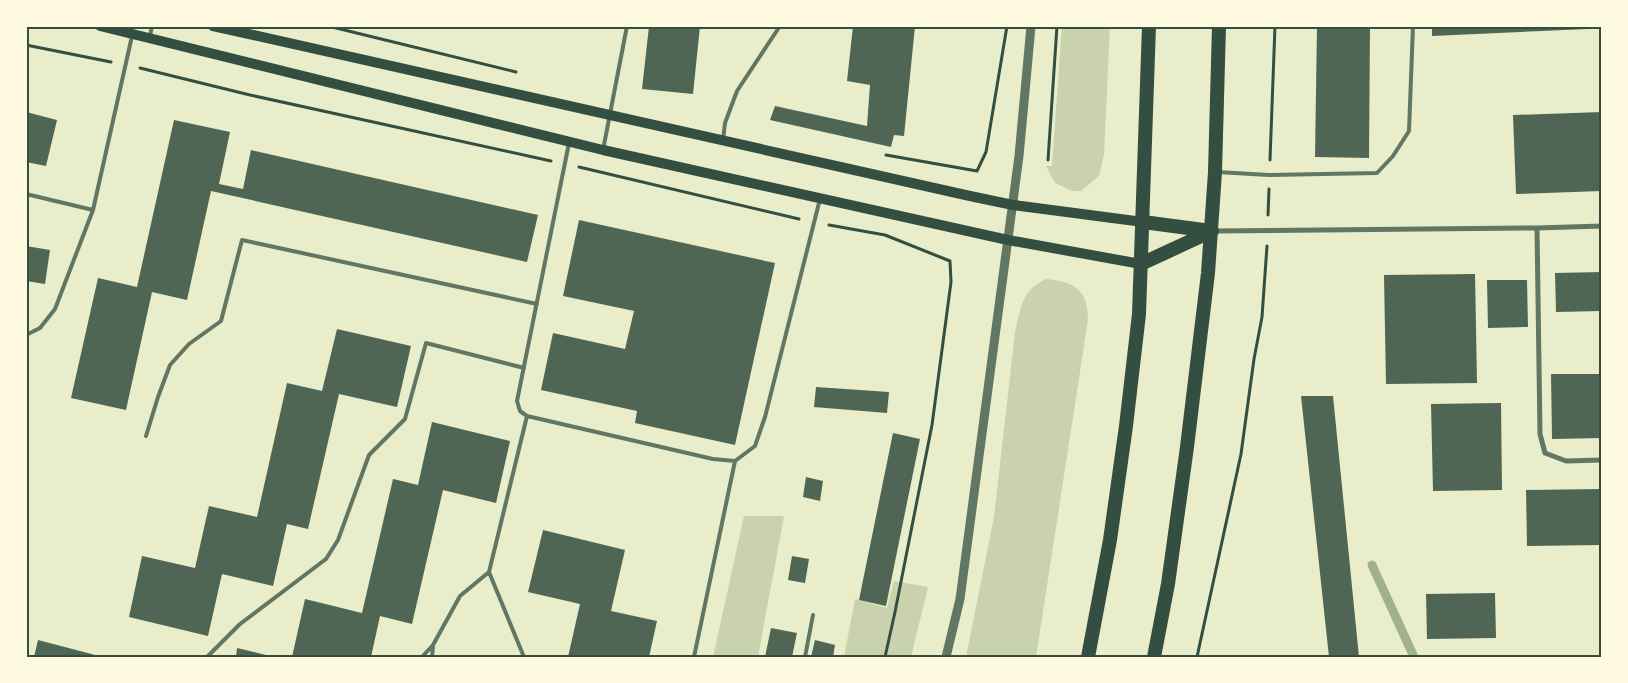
<svg xmlns="http://www.w3.org/2000/svg" width="1628" height="683" viewBox="0 0 1628 683" font-family="'Work Sans',sans-serif">
<style>
.green{fill:#cad2ad}
.lines{fill:none;stroke-linecap:round;stroke-linejoin:round}
.stream{stroke:#a3b18a;stroke-width:9}
.building{fill:#4f6655}
.path{stroke:#344e41;stroke-width:3}
.service{stroke:#617663;stroke-width:4}
.minor{stroke:#617663;stroke-width:5}
.tertiary{stroke:#617663;stroke-width:9}
.secondary{stroke:#344e41;stroke-width:10}
.trunk{stroke:#344e41;stroke-width:14}
.neatline{fill:none;stroke:#344e41;stroke-width:2}
</style>
<rect width="100%" height="100%" fill="#e9edc9"/>
<path class="green" d="M1062 26H1110L1104 154 1099 176 1081 191H1072L1055 183 1046 166H1052Z
M1046 279C1074 282 1088 289 1088 320L1036 657H966L994 517 1015 332C1021 307 1022 290 1046 279Z
M744 516H784L758 657H713Z
M894 581 928 587 911 657H844L855 599 887 608Z"/>
<g class="lines">
<path class="stream" d="M1372 565 1414 657"/>
</g>
<path class="building" d="M649 26H700L693 94 642 89Z
M853 26H915L904 136 894 135 891 147 770 120 775 106 867 126 870 85 847 81Z
M1317 26H1370L1369 158 1315 157Z
M1432 26H1588V29L1432 36Z
M26 112 57 120 46 166 26 162Z
M1602 112V191L1516 194 1513 115Z
M174 120 230 132 219 184 243 189 251 150 538 215 527 262 211 191 187 300 152 292 126 410 71 398 98 278 137 287Z
M579 220 775 263 735 445 635 423 637 411 541 390 553 333 625 349 634 311 563 296Z
M26 246 50 250 45 284 26 281Z
M1602 272V311L1556 312 1555 273Z
M1475 274 1477 383 1386 384 1384 275Z
M1487 280H1527L1528 327 1488 328Z
M337 329 411 346 397 407 339 394 308 529 287 524 273 586 222 574 208 636 129 617 142 556 195 568 209 506 257 517 287 383 322 391Z
M1551 374H1602V438L1552 439Z
M816 387 889 392 887 413 814 407Z
M1301 396H1333L1359 657H1329Z
M1501 403 1502 490 1433 491 1431 404Z
M432 422 510 441 496 503 443 490 412 624 380 616 371 657H292L305 599 362 613 393 479 418 485Z
M893 433 920 439 886 606 859 600Z
M806 477 823 481 820 501 803 497Z
M1602 489V545L1527 546 1526 490Z
M543 530 625 550 611 611 657 621 649 657H568L580 604 528 592Z
M792 556 809 559 805 583 788 580Z
M1495 593 1496 638 1427 639 1426 594Z
M771 628 797 633 792 657H765Z
M38 640 99 656V657H34Z
M815 640 835 645 833 657H811Z
M237 648 270 656V657H236Z"/>
<g class="lines">
<path class="path" d="M328 26 516 72
M26 45 111 62
M140 68 250 95 551 161
M886 155 977 171 986 152 1007 26
M1048 160 1057 26
M1270 160 1275 26
M579 167 799 219
M1268 215 1269 189
M829 225 885 235 950 261 951 282 932 425 895 612 885 657
M1197 657 1241 454 1254 359 1262 317 1267 246"/>
<path class="service" d="M150 36 152 26
M723 140 725 123 737 91 780 26
M569 143 517 401 520 411 527 416 713 459 735 461 755 446 765 417 820 199
M603 150 627 26
M1217 172 1269 175 1377 173 1393 156 1409 131 1413 26
M26 194 93 210
M26 335 40 328 55 309 93 210 132 36
M146 436 158 397 170 365 189 344 221 321 242 240 537 304
M207 657 240 624 326 559 338 540 369 455 405 419 426 343 524 368
M422 657 433 645 460 596 489 572
M432 657 433 647
M524 657 489 572 527 416
M694 657 735 461
M805 657 813 615"/>
<path class="minor" d="M1537 228 1540 434 1545 453 1566 461 1602 460
M1212 231 1537 228 1602 226"/>
<path class="tertiary" d="M946 657 960 599 1019 156 1031 26"/>
<path class="secondary" d="M100 26 603 150 1008 240 1141 264
M213 26 970 196 1013 205 1143 222"/>
<path class="trunk" d="M1143 222 1211 231
M1141 264 1212 231
M1088 657 1110 540 1126 426 1139 314 1149 26
M1154 657 1168 584 1187 447 1208 273 1215 172 1219 26"/>
</g>
<rect width="1628" height="683" fill="none" stroke="#fefae0" stroke-width="55"/>
<rect x="28" y="28" width="1572" height="628" class="neatline"/>
</svg>
